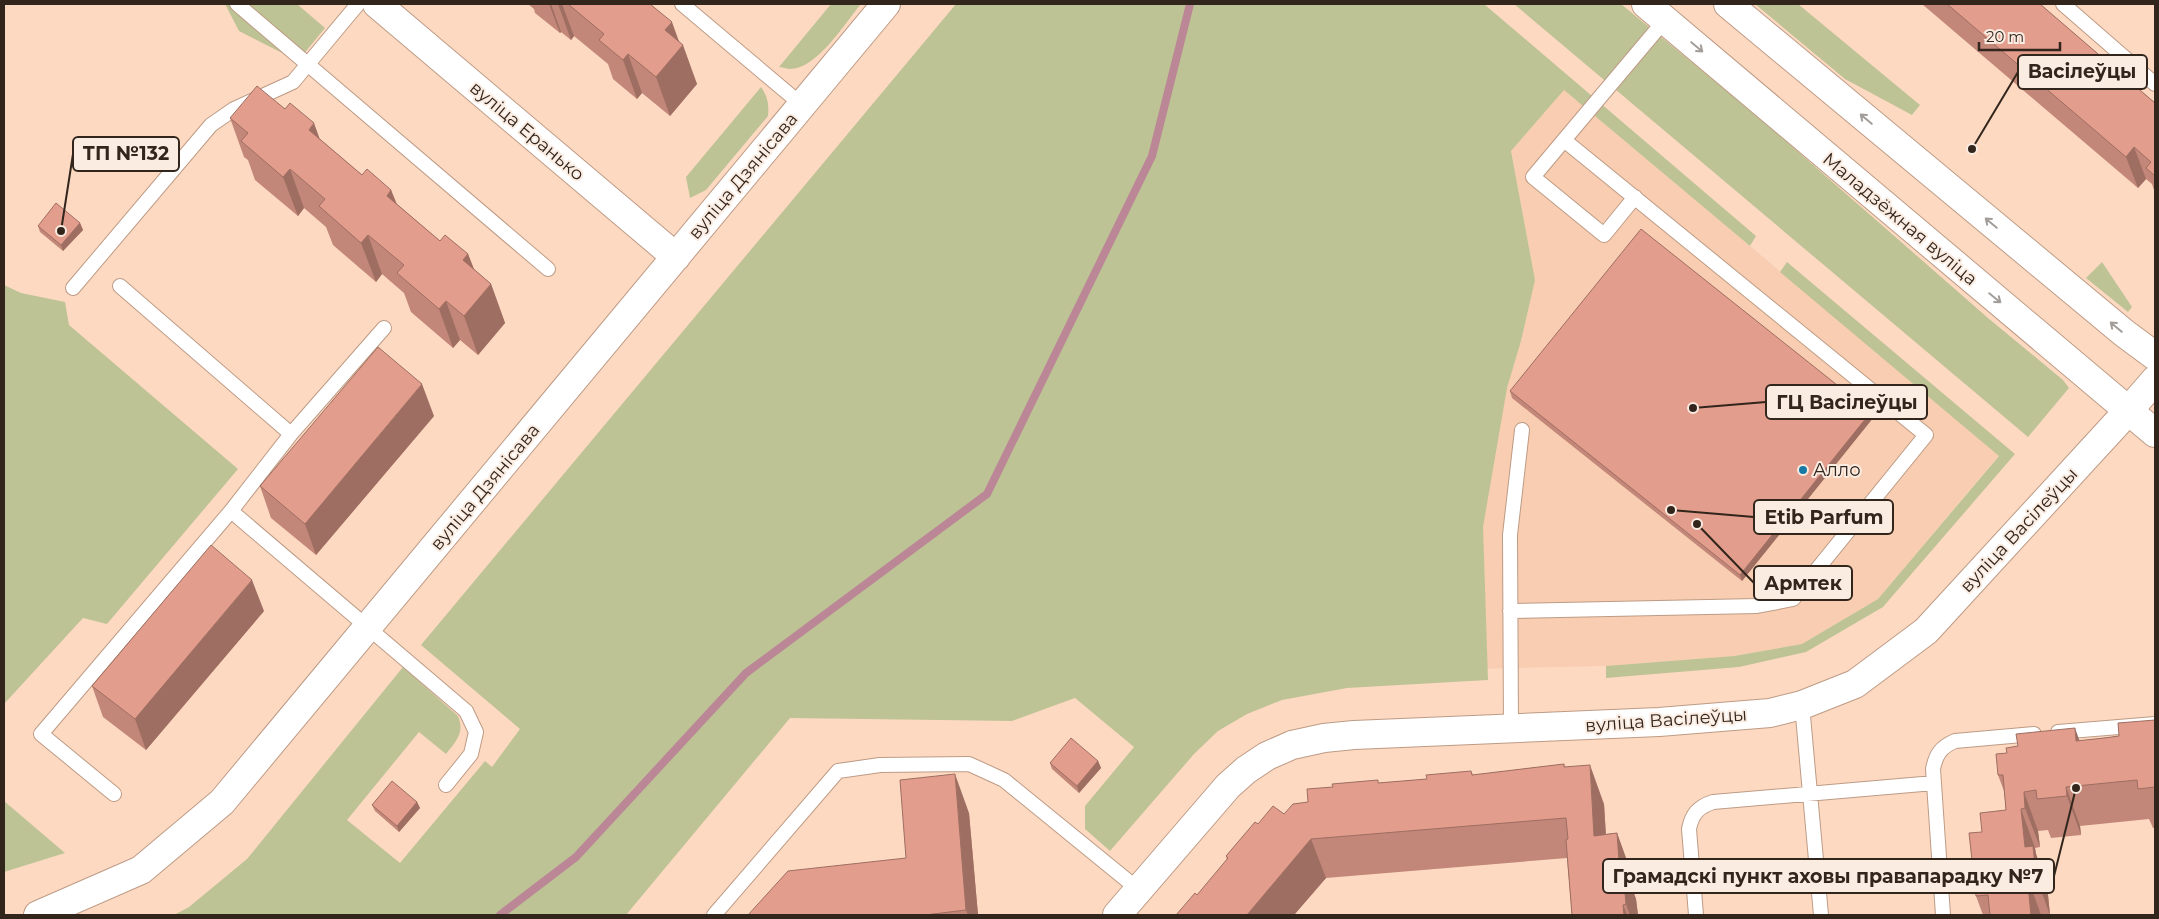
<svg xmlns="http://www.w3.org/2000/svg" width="2159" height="919" viewBox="0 0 2159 919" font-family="Montserrat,sans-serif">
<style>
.built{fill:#f8cdb1}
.green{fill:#bdc395}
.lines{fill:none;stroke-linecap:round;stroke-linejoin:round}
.stream{stroke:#bb8797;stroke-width:8}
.service-casing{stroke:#bd9b85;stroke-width:16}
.minor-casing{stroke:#bd9b85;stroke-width:30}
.secondary-casing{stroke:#bd9b85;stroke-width:30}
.service{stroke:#fff;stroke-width:14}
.minor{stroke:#fff;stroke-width:28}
.secondary{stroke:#fff;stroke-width:28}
.wall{fill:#c28778}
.shaded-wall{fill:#9e6e62}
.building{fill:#e29d8c;stroke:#9e6e62}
.oneway{stroke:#a39d99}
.poi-dot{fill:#167aa5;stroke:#fbece2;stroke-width:2}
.labels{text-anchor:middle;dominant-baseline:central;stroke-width:4;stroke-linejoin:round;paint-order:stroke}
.street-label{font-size:18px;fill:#32251c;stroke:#fbece2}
.poi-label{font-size:18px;fill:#32251c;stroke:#fbece2;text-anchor:start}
.leader{fill:none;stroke:#32251c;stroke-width:2}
.callout-dot{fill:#32251c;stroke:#fbece2;stroke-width:2}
.callout{fill:#fbece2;stroke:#32251c;stroke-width:2}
.callout-label{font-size:19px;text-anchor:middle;font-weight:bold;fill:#32251c}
</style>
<rect width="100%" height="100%" fill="#fed9c2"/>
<path class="built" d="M1564 90 1999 455 1878 599 1802 644 1734 656 1606 666 1387 671 1507 388 1521 341 1535 280 1511 151Z"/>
<path class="green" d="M225 4H297L325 28 298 61 239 31Z
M831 4H861C845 23 817 69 790 69 787 69 782 67 779 67Z
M956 4H1484L1756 236 1750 246 1564 90 1511 151 1535 280 1521 341 1507 388 1483 527 1488 680 1347 688 1282 700 1247 714 1218 731 1194 754 1110 851 1085 829V806L1134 747 1075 698 1012 721 790 718 626 915H174L189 907 247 859 403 667 458 716C465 733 456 741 446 754L419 732 347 820 400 863 485 761 492 767 520 729 421 645Z
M1514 4H1621L1756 115 1988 318 2063 380 2069 388 2028 437Z
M1755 4H1798L1920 105 1912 115 1845 79Z
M761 87C768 97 769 104 768 116L706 190 690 198 686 177Z
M1787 262 2015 454 1883 607 1806 652 1739 667 1606 678V666L1734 656 1802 644 1878 599 1999 456 1780 272Z
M2102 262 2132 307 2128 312 2086 278Z
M4 285 21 293 65 302 69 325 238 469 107 624 83 618 4 704Z
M4 801 65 853 4 872Z"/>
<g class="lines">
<path class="stream" d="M500 915 576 857 746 673 987 494 1152 156 1190 4"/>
<defs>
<path id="service" d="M237 4 548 269
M682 4 802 105
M2063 4 2155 84
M1564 140 1533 177 1604 235 1635 197
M120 286 291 434
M73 288 211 125 234 109 293 82 358 4
M231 511 466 711 476 732 471 754 446 785
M1510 611 1757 606 1793 599 1926 435 1564 140 1665 20
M1802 705 1821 915
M1511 728 1510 535 1522 430
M2058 732 2155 724
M114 794 41 734 231 511 291 434 384 328
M714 915 838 771 880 765 969 764 1004 780 1139 890
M1696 915 1689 829C1692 814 1698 807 1713 802L1934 783
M1943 915 1933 769C1936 754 1941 747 1955 741L2034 734"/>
<path id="minor" d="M377 4 676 257
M38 915 141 870 222 802 886 4
M1117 915 1228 786 1246 770 1267 756 1292 745 1324 738 1354 735 1659 722 1770 713 1802 705 1855 684 1926 631 2129 410"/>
<path id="secondary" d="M1646 4 2155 433
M1728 4 2124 333 2155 356
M2129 410 2155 380"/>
</defs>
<use href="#service" class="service-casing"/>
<use href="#minor" class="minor-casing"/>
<use href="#secondary" class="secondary-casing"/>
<use href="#service" class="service"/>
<use href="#minor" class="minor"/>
<use href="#secondary" class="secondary"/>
</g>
<path class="wall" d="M528 4H650L679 41 697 84 670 116 642 93 637 99 613 79 608 64 574 36 571 40 561 32 560 33 535 13 534 9Z
M1922 4H2040L2155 103V193L2152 184 2146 179 2138 188Z
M230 118 320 139 362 175 391 190 397 204 440 241 468 254 474 269 491 284 505 323 478 355 460 340 453 348 411 312 404 293 382 274 376 282 333 245 326 227 304 208 298 216 255 180 248 160 244 157Z
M80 223 83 230 63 251 40 232 38 226Z
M1510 391 1873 418 1742 581 1512 398Z
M434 416 316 555 271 518 260 486Z
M264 611 146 750 103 717 92 686Z
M2155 720V828H2153L2149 819 2080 826 2081 835 2051 838 2048 830 2038 831 2040 847 2035 848 2036 854 2047 885 2050 915H1983L1976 896 1982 832 2006 810 2004 791 1998 775 2079 741 2119 736Z
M1098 761 1101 768 1079 793 1052 769 1050 763Z
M1564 764 1565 767 1604 804 1606 834 1617 833 1631 872 1632 888 1636 899 1638 915H1572L1567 858 1326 878 1294 915H1176L1197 895 1227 860 1226 856 1258 824 1284 814 1308 802 1379 783 1427 779 1471 771 1473 775Z
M417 802 420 808 399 832 375 811 372 805Z
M969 813 978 915H748L906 858Z"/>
<path class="shaded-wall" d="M549 4H551L561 32 560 33Z
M558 4H562L574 36 571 40Z
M672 22 681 47 683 45 697 84 670 116 656 77 665 30Z
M628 54 642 93 637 99 623 60Z
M314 123 328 162 309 130Z
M2134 147 2146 179 2138 188 2126 157Z
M290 169 304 208 298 216 283 177Z
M391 190 406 229 387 196Z
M80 223 83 230 63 251 61 245Z
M368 235 382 274 376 282 361 243Z
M468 254 483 293 463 260Z
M491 284 505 323 478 355 464 316Z
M446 301 460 340 453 348 439 309Z
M422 384 434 416 316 555 305 524Z
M1871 412 1873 418 1742 581 1740 575Z
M252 580 264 611 146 750 135 719Z
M2075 728 2089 767 2076 741Z
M1098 761 1101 768 1079 793 1077 786Z
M1590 765 1604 804 1608 874 1594 836Z
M955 774 969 813 978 915H968L966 910Z
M2066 787 2080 826 2081 835 2067 796Z
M2024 792 2038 831 2040 847 2025 808Z
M417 802 420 808 399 832 397 826Z
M2021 809 2035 848 2036 854 2047 885 2050 915 2025 847Z
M1617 833 1631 872 1632 888 1636 899 1638 915H1630L1626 904 1619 861Z
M1311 839 1326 878 1294 915H1247Z
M2027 876 2041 915H2031Z
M1623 905 1627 915H1624Z"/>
<path class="building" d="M568 4H650L672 22 665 30 683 45 656 77 628 54 623 60 599 40 604 34Z
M1947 4H2040L2155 103V176L2146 168 2151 162 2134 147 2126 157Z
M257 86 285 109 290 103 314 123 309 130 362 175 367 169 391 190 387 196 440 241 445 235 468 254 463 260 491 284 464 316 446 301 439 309 397 273 404 265 368 235 361 243 319 206 325 199 290 169 283 177 241 141 248 133 230 118Z
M56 203 80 223 61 245 38 226Z
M1641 229 1871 412 1740 575 1510 391Z
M378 347 422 384 305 524 260 486Z
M211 545 252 580 135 719 92 686Z
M2155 720V787L2138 789 2137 780 2066 787 2067 796 2037 799 2036 790 2024 792 2025 808 2021 809 2025 847 2033 846 2036 876H2027L2031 915H1990L1988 895 1976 896 1969 833 1982 832 1980 813 2006 810 2003 775H1998L1996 754 2007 753 2006 748 2018 746 2016 734 2075 728 2076 741 2104 738 2119 736 2118 723Z
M1071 738 1098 761 1077 786 1050 763Z
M1564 764V767L1590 765 1594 836 1617 833 1619 861 1622 860 1626 904 1623 905 1624 915H1572L1566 840 1568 839 1566 818 1311 839 1247 915H1176L1195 893 1197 895 1228 858 1226 856 1255 822 1258 824 1273 806 1284 814 1293 804 1308 802 1307 789 1333 787 1332 784 1378 780V783L1427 779 1426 775 1471 771 1472 775Z
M955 774 966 910 925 915H748L788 871 906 858 900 780Z
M392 781 417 802 397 826 372 805Z"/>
<defs><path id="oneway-shaft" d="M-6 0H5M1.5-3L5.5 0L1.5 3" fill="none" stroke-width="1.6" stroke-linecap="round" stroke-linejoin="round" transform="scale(1.25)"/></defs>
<g class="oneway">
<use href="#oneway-shaft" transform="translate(1697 47) rotate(40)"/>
<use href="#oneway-shaft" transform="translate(1866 119) rotate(-140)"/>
<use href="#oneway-shaft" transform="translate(1991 223) rotate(-140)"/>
<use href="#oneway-shaft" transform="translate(1995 298) rotate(39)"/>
<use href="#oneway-shaft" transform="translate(2116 327) rotate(-140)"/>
</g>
<circle class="poi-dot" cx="1803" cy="470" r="5"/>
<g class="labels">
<g class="street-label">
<text transform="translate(527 131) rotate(40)">вуліца Еранько</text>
<text transform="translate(743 176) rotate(-50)">вуліца Дзянісава</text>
<text transform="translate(1900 219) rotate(40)">Маладзёжная вуліца</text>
<text transform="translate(485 487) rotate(-50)">вуліца Дзянісава</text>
<text transform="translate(2019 530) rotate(-47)">вуліца Васілеўцы</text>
<text transform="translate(1666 720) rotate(-4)">вуліца Васілеўцы</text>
</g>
<g class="poi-label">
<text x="1813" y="470">Алло</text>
</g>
</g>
<path class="leader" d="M1972 149L2018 72M61 231L73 154M1693 408L1766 402M1671 510L1754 517M1697 524L1754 583M2076 788L2054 876"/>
<g class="callout-dot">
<circle cx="1972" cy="149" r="5"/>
<circle cx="61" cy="231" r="5"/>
<circle cx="1693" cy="408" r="5"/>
<circle cx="1671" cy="510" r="5"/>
<circle cx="1697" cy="524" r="5"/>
<circle cx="2076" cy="788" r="5"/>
</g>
<g class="callout">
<rect x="2018" y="55" width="129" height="34" rx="5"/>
<rect x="73" y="137" width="106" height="34" rx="5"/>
<rect x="1766" y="385" width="161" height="34" rx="5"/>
<rect x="1754" y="500" width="139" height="34" rx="5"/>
<rect x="1754" y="566" width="98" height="34" rx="5"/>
<rect x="1603" y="859" width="451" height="34" rx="5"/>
</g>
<g class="callout-label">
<text x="2082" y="78">Васілеўцы</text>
<text x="126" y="160">ТП №132</text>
<text x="1847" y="409">ГЦ Васілеўцы</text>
<text x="1824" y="524">Etib Parfum</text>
<text x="1803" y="590">Армтек</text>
<text x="1828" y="883">Грамадскі пункт аховы правапарадку №7</text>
</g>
<rect width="2159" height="919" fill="none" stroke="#32251c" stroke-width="10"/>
<path d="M1979 42v8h81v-8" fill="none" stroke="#32251c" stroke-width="2.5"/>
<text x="1986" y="42" font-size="15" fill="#32251c" stroke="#fbece2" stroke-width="4" paint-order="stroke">20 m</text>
</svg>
